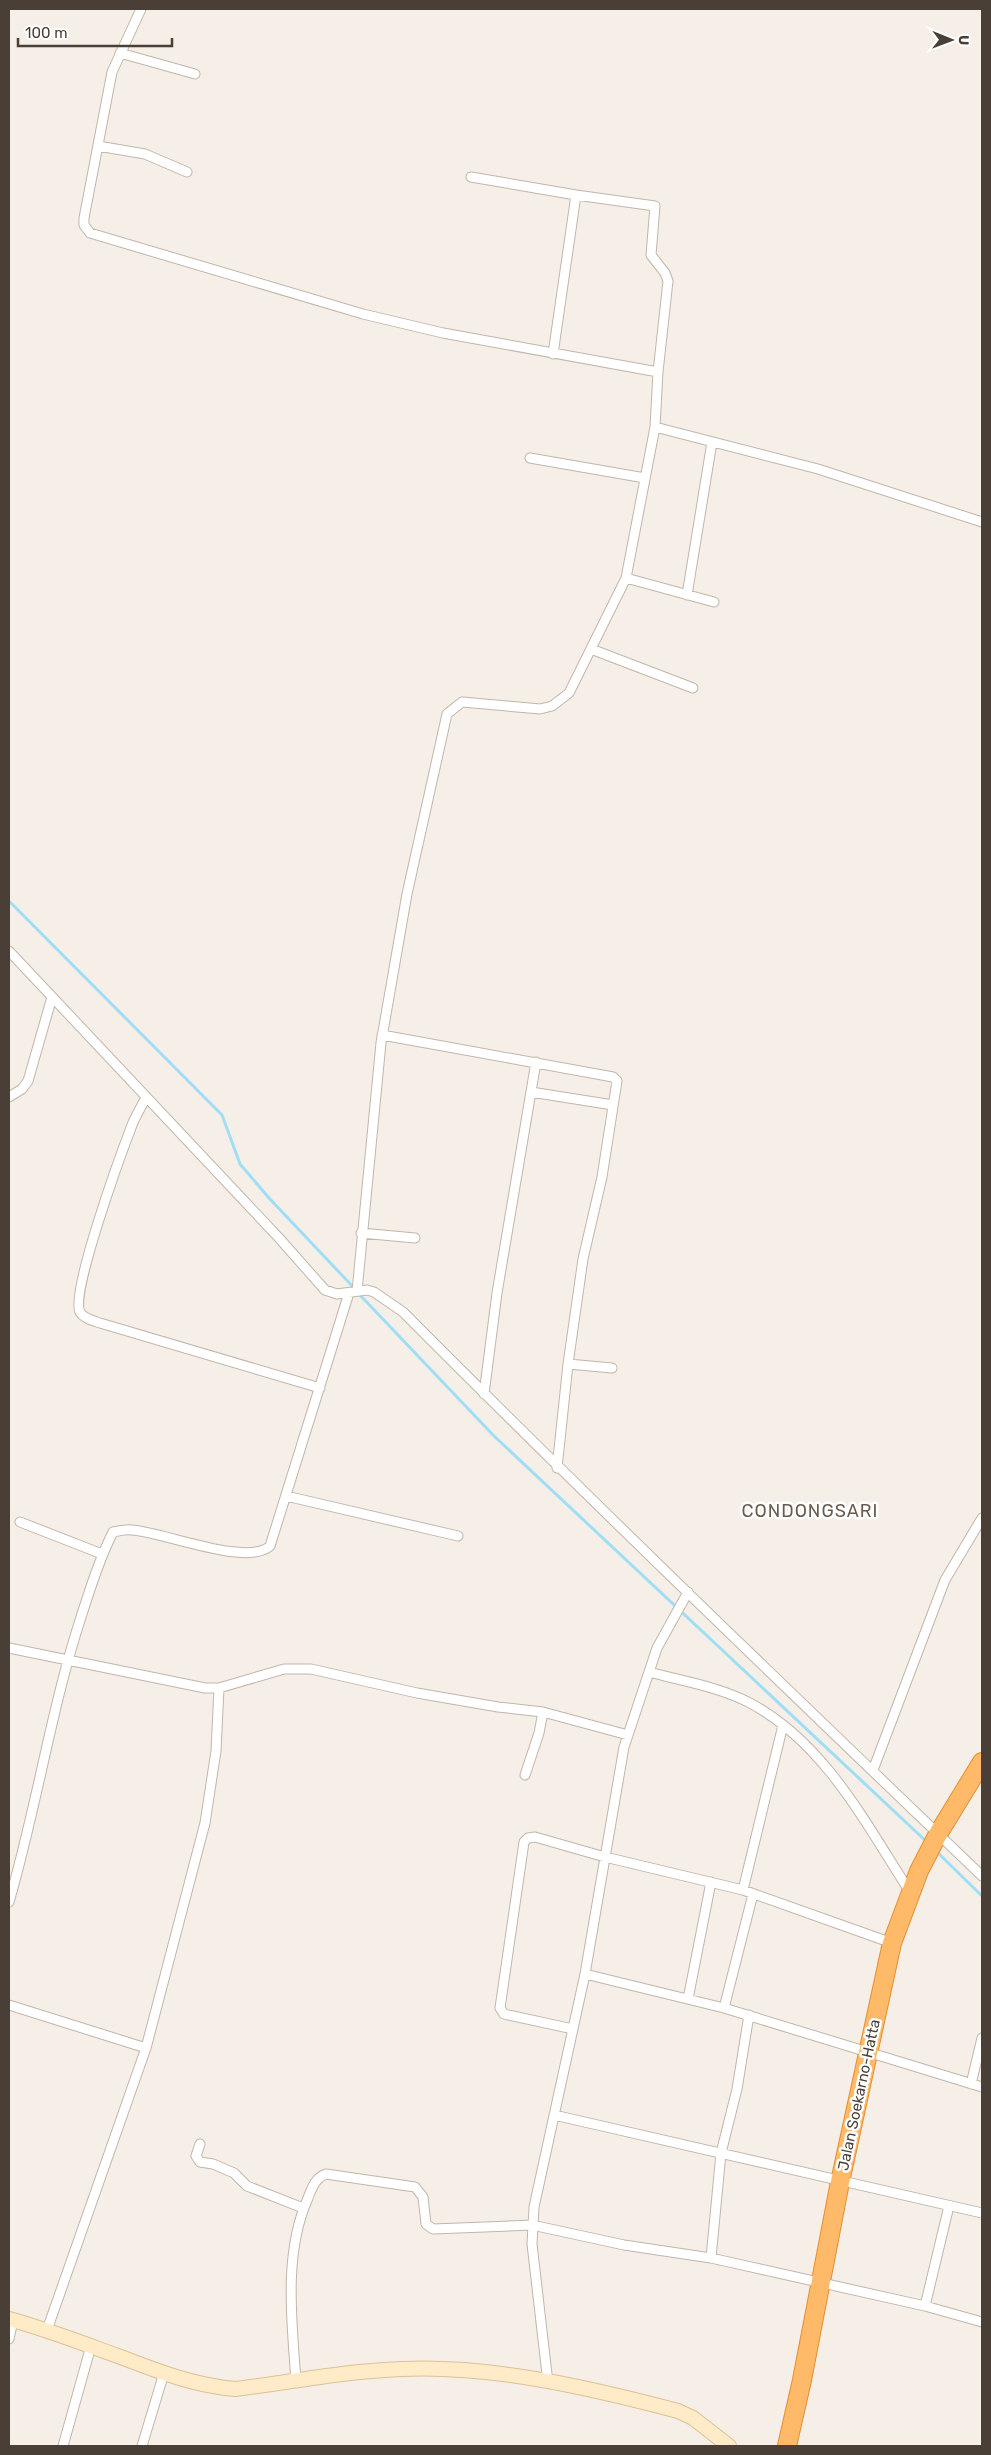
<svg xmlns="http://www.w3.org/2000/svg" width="991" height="2455" viewBox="0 0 991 2455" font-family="Rubik,sans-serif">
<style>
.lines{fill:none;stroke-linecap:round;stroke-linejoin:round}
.stream{stroke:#a0def6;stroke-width:3}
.street-casing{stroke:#c1b6a9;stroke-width:11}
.secondary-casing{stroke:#dcc196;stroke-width:16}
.highway-casing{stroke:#ea8c2d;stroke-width:20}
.street{stroke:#fff;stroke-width:9}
.secondary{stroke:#ffebc8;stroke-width:14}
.highway{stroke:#ffba69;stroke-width:18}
.labels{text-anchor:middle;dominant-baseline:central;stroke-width:5;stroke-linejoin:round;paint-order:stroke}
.street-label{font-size:15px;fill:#493f36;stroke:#fff}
.quarter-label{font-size:18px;letter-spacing:1px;fill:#6d5b4c;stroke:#fff}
</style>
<rect width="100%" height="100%" fill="#f5efe8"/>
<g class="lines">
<path class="stream" d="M9 901 222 1115 240 1164 269 1198 355 1289
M359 1294 494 1436 928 1843
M936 1851 982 1896"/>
<defs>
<path id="street" d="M141 9 112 72 84 218V225L90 233 363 314 443 333 658 372 655 427 626 578 569 693 552 706 540 709 462 702 447 714 407 894 381 1043 357 1291
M120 53 195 74
M98 146 145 154 187 172
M471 177 576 195 655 206 651 255 665 273 668 281 658 372
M553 354 576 195
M655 427 818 469 982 522
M530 458 645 478
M626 578 714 602
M687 595 712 442
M591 649 693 688
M9 951 279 1238 325 1290 337 1294 367 1290 374 1292 403 1312C593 1503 788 1690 982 1876
M382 1035 613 1077 617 1081 602 1177 583 1259 568 1364 557 1468
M531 1092 613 1105
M9 1097 22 1089 28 1081 52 997
M146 1097C142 1106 136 1115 132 1125 122 1151 70 1293 80 1312 83 1318 94 1321 100 1323L320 1388
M361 1233 415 1238
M568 1364 612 1368
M484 1394 497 1293 536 1062
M286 1496 458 1536
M20 1522 102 1554
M9 1648 205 1688H219L284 1669H311L417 1693 498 1707 543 1712 628 1735
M649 1672C682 1681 720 1687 750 1703 825 1743 866 1824 910 1892
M873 1770 945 1580 982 1518
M525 1775 539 1733 543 1712
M743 1890 783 1725
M9 1902C37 1806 51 1708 82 1614 91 1586 100 1558 113 1532 119 1531 126 1529 132 1530 163 1532 247 1567 270 1546L349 1293
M585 1974 724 2008 982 2087
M688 1999 711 1882
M9 2005 146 2048
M724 2008 753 1894
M573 2029 504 2014 500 2008 524 1842 528 1838 535 1837 605 1857 743 1890 892 1943
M971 2084 982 2038
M554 2115 982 2213
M200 2144 196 2156 200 2162 213 2164 234 2173 247 2186 303 2208
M711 2258 721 2153 737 2089 749 2015
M925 2306 949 2206
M47 2330 146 2048 205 1823 216 1751 219 1688
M9 2339 13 2320
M296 2381C292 2322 283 2254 308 2198 312 2188 315 2178 326 2174L415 2187 423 2197 426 2224 433 2229 532 2225 624 2245 711 2258 925 2306 982 2322
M548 2383 532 2244 534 2207 585 1974 624 1747 657 1648 688 1592
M63 2446 91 2346
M142 2446 164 2373"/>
<path id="secondary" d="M9 2319C46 2329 82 2343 118 2356 157 2371 195 2386 236 2389 291 2382 346 2371 402 2369 492 2365 591 2388 678 2411L693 2418 729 2446"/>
<path id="highway" d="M787 2446 802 2380 840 2182 892 1943 919 1871 938 1834 982 1762"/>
</defs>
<use href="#street" class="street-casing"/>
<use href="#secondary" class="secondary-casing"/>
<use href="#highway" class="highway-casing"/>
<use href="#street" class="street"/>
<use href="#secondary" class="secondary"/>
<use href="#highway" class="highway"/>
</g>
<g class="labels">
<g class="street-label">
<text transform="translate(859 2095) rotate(-78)">Jalan Soekarno-Hatta</text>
</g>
<g class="quarter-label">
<text x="810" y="1511">CONDONGSARI</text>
</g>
</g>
<rect width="991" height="2455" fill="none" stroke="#493f36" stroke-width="20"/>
<g transform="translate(951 40) rotate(91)" stroke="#ffffff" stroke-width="4" paint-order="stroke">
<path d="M0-4L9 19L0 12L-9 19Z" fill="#493f36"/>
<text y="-8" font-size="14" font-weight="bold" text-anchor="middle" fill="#493f36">U</text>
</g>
<path d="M18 38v8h154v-8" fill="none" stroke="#493f36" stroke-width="2.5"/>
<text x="25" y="38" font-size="15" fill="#493f36" stroke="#ffffff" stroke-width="4" paint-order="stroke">100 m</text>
</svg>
